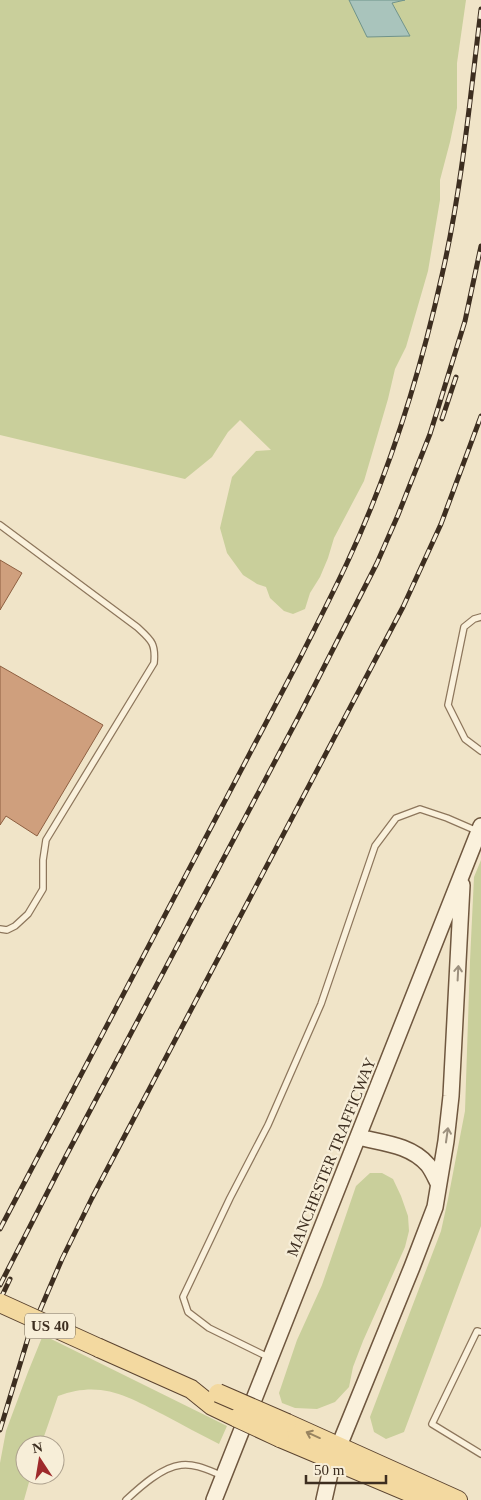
<svg xmlns="http://www.w3.org/2000/svg" width="481" height="1500" viewBox="0 0 481 1500" font-family="'Times New Roman',serif">
<style>
.green{fill:#c9cf9b}
.water{fill:#a9c4bc;stroke:#6f938a}
.building{fill:#cf9f7d;stroke:#8d5f41}
.lines{fill:none;stroke-linecap:round;stroke-linejoin:round}
.lane-casing{stroke:#8d765c;stroke-width:8}
.secondary-casing{stroke:#6f573f;stroke-width:18}
.primary-casing{stroke:#5b4430;stroke-width:20}
.lane{stroke:#faf1dc;stroke-width:5.5}
.secondary{stroke:#faf1dc;stroke-width:15}
.primary{stroke:#f3d9a0;stroke-width:18}
.rail-casing{stroke:#3d2e20;stroke-width:5}
.rail{stroke:#f7eed8;stroke-width:3;stroke-dasharray:9;stroke-linecap:butt}
.primary-bridge-casing{stroke:#5b4430;stroke-width:20;stroke-linecap:butt}
.primary-bridge{stroke:#f3d9a0;stroke-width:18}
.oneway{stroke:#9c907e}
.oneway2{stroke:#988460}
.labels{text-anchor:middle;dominant-baseline:central;stroke-width:4.5;stroke-linejoin:round;paint-order:stroke}
.shield{fill:#f7eed8;stroke:#756857;stroke-width:1}
.shield-label{font-size:15px;font-weight:bold;fill:#3d2e20}
.street-label{font-size:16px;fill:#3d2e20;stroke:#f7eed8}
</style>
<rect width="100%" height="100%" fill="#f0e4c8"/>
<path class="green" d="M0 0H349L368 37 410 36 392 3 405 0H466L457 63V108L450 142 440 180V200L428 271 406 347 395 369 388 399 364 481 334 538 328 558 320 577 310 593 305 609 293 614 284 611 270 598 266 587 257 584 243 575 227 553 220 528 232 477 256 451 271 450 240 420 228 432 212 457 185 479 0 435Z
M481 860V1226L404 1432 386 1439 374 1432 370 1417 441 1231 448 1199 465 1111 470 961 474 877Z
M370 1173H382L393 1179 401 1196 408 1216 409 1231 405 1247 363 1341 353 1367 349 1387 335 1402 317 1409 295 1408 282 1403 279 1393 297 1340 322 1285 356 1186Z
M43 1335 227 1426 219 1444C201 1435 183 1425 164 1415 127 1396 101 1380 58 1396L41 1445H25V1475H31L24 1500H0V1463L6 1431 28 1372Z"/>
<path class="water" d="M349 0H405L392 3 410 36 367 37Z"/>
<path class="building" d="M0 560 22 573 0 610Z
M0 666 103 725 37 836 6 816 0 825Z"/>
<g class="lines">
<defs>
<path id="lane" d="M0 525 137 627C151 640 156 643 154 663L46 840 43 860V889L28 914 15 926 7 930 0 929
M481 617 474 619 464 627 448 705 465 739 481 751
M481 1332 477 1331 432 1424 481 1454
M270 1358 209 1328 188 1312 183 1297 230 1198 268 1125 321 1004 375 846 396 818 420 809 447 818 477 831
M126 1500C140 1487 162 1467 181 1465 195 1463 210 1471 223 1476"/>
<path id="secondary" d="M358 1137C383 1143 411 1145 428 1165 432 1170 435 1177 438 1183
M339 1446 412 1267 435 1207 446 1141 451 1096 462 885
M214 1500 481 826
M324 1500 333 1460"/>
<path id="primary" d="M99 1348 191 1389 212 1406 237 1418
M287 1423 458 1500
M280 1438 427 1500"/>
</defs>
<use href="#lane" class="lane-casing"/>
<use href="#secondary" class="secondary-casing"/>
<use href="#primary" class="primary-casing"/>
<use href="#lane" class="lane"/>
<use href="#secondary" class="secondary"/>
<use href="#primary" class="primary"/>
<defs>
<path id="rail" d="M442 419 456 377
M0 1229 300 658C316 626 332 595 347 563 390 471 420 374 442 275 462 188 470 98 481 9
M0 1285 66 1156 299 716 377 563 398 515 430 434 465 321 481 246
M0 1300 10 1279
M0 1430 28 1338 62 1259 92 1198 403 607 441 524 481 416"/>
</defs>
<use href="#rail" class="rail-casing"/>
<use href="#rail" class="rail"/>
<defs>
<path id="primary-bridge" d="M0 1303 99 1348
M218 1393 287 1423
M237 1418 280 1438"/>
</defs>
<use href="#primary-bridge" class="primary-bridge-casing"/>
<use href="#primary-bridge" class="primary-bridge"/>
</g>
<defs><path id="oneway-shaft" d="M-6 0H5M1.5-3L5.5 0L1.5 3" fill="none" stroke-width="1.6" stroke-linecap="round" stroke-linejoin="round" transform="scale(1.25)"/></defs>
<g class="oneway">
<use href="#oneway-shaft" transform="translate(458 973) rotate(-87)"/>
<use href="#oneway-shaft" transform="translate(447 1135) rotate(-82)"/>
</g>
<use class="oneway2" href="#oneway-shaft" transform="translate(313 1435) rotate(-156)"/>
<g class="labels">
<rect class="shield" x="25" y="1313.5" width="50" height="25" rx="4"/>
<g class="shield-label">
<text x="50" y="1326">US 40</text>
</g>
<g class="street-label">
<text transform="translate(331 1157) rotate(-68)">MANCHESTER TRAFFICWAY</text>
</g>
</g>
<g transform="translate(40 1460) rotate(348)"><circle r="24" fill="#f7eed8" stroke="#ada18e"/>
<path d="M0-4L9 19L0 12L-9 19Z" fill="#9e2a2b"/>
<text y="-8" font-size="14" font-weight="bold" text-anchor="middle" fill="#3d2e20">N</text>
</g>
<path d="M306 1475v8h80v-8" fill="none" stroke="#3d2e20" stroke-width="2.5"/>
<text x="314" y="1475" font-size="15" fill="#3d2e20" stroke="#f7eed8" stroke-width="4" paint-order="stroke">50 m</text>
</svg>
